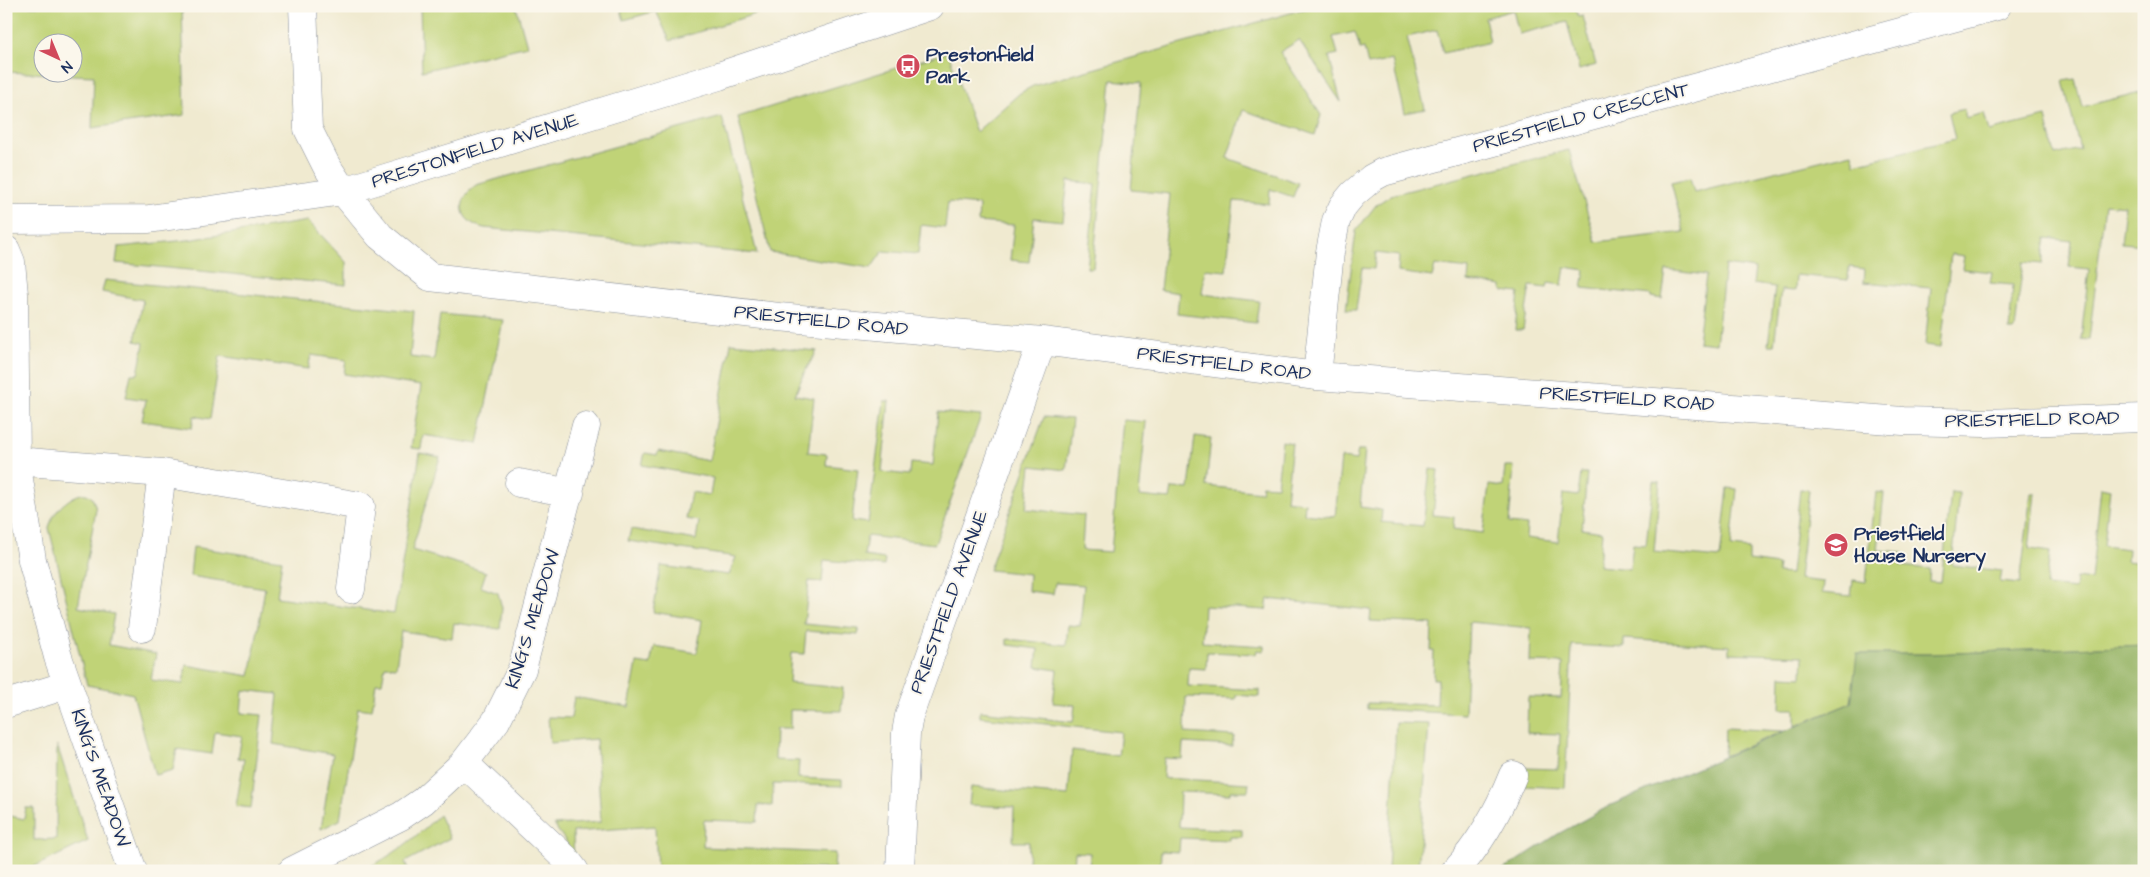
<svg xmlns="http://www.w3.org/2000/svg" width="2150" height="877" viewBox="0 0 2150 877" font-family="'Architects Daughter',sans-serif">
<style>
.green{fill:#c0d377;stroke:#6e816a;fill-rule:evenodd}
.forest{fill:#98b568;stroke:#5a7263}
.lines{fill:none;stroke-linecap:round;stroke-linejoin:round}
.street-casing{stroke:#868c97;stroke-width:29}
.street{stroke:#fff;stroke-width:28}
.labels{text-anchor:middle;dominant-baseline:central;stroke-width:4;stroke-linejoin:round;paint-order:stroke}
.poi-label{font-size:19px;font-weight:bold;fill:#1b2f5e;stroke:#fbf7ec;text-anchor:start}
.street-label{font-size:19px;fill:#1b2f5e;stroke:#fbf7ec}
</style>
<rect width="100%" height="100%" fill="#fbf7ec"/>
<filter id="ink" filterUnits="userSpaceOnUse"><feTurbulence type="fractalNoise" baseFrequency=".02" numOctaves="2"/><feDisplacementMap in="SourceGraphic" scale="10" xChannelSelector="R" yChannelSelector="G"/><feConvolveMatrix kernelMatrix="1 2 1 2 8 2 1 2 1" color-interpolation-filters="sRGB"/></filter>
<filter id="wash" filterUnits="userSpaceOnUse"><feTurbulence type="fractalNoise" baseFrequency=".0096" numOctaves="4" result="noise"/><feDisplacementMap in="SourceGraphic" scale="20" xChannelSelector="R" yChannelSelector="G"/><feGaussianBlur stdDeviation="1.12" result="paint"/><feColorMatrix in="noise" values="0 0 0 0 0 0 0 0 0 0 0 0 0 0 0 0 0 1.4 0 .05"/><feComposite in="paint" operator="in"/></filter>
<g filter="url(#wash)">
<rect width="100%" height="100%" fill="#f0ead0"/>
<path class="green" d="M6 6H182L185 115 92 128 94 76 6 72ZM72 42V72H42V42Z
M420 6H516L527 46 422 71Z
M620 6H780L670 41 656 11 624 20Z
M1315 6H1575L1578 17 1583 16 1596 65 1579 70 1567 22 1519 34 1513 10 1485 18 1490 42 1443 53 1437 30 1407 37 1425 109 1405 113 1392 60 1368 65 1364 48 1360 49 1355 32 1333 37 1338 54 1329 56 1341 102 1299 40 1280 52 1321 115 1315 135 1243 110 1227 158 1298 183 1293 197 1270 189 1269 204 1234 201 1226 271 1205 269 1202 294 1259 301 1256 323 1177 314 1179 293 1160 290 1170 194 1131 190 1141 83 1111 80 1093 268H1087L1096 184 1068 181 1063 221 1034 218 1029 262 1010 260 1014 225 978 222 979 205 948 202 945 228 921 225 918 254 883 251 871 268 770 252 738 117 948 52 976 132 1020 93 1033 86Z
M2075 79 2082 107 2144 91V245L2121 243 2125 206 2105 204 2089 340 2081 339 2089 269 2069 267 2072 241 2046 238 2042 264 2023 262 2015 330H2009L2013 285 1990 283 1992 272 1962 269 1964 256 1951 254 1941 347 1925 345 1931 288 1864 282 1865 269 1849 267 1848 280 1796 275 1795 291 1781 290 1774 345H1768L1775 287 1753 284 1755 269 1725 265 1716 344 1698 342 1706 275 1666 270 1662 299 1651 297V295L1582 288 1585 270 1565 267 1562 285 1548 283 1547 288 1530 286 1523 330H1515L1519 293 1502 291V286L1468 281 1469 269 1435 265 1432 277 1398 272 1399 256 1376 253 1374 269 1362 268 1356 310H1346L1356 231 1376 205 1391 195 1569 150 1596 242 1684 232 1671 182 1690 178 1694 192 1852 153 1855 164 1955 139 1949 113 1964 109 1966 118 1984 113 1989 131 2046 117 2055 155 2080 149 2063 81Z
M722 117 757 254 484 228C459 222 455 201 476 185Z
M308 221 346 262V285L116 263 118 247 188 240Z
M105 280 414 311 410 357 434 360 440 314 503 320 478 444 423 435 421 449 411 448 421 386 344 374 346 360 311 355 308 369 220 356 210 419 194 416 192 428 142 421 146 400 126 397 131 374H138L144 343 135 341 143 300 102 292Z
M731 343 817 351 804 373 795 395 814 398 808 452 827 454 826 465 858 469 852 521 868 523 884 401H889L882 472 910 475 911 463 933 465 938 412 981 416 935 544 867 536 864 556 885 559 884 566 824 560 822 582 809 581 804 624 859 629 858 635 806 631 804 654 791 653 789 683 843 688 841 711 790 710V729H776L775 760 799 761 798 778 842 780V786L773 784 772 806 758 805 757 822 704 820 703 847 835 853 834 869 785 868V871H657L655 826 573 832 574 866 567 843 554 825 601 822 596 739 550 743 548 717 571 718 574 697 629 707 637 663 650 665 654 646 697 653 702 620 653 612 661 566 729 575 736 557 628 541 631 529 696 540 699 521 686 519 691 492 710 495 713 478 642 465 645 453 657 455 658 451 709 461Z
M1044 417 1072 419 1066 470 1031 466 1026 509 1084 515 1082 550 1111 552 1123 420 1146 422 1139 496 1170 499 1172 488 1189 489 1195 436 1211 438 1206 486 1261 492 1262 485 1277 486 1282 441 1292 443 1286 500 1305 503 1304 514 1335 517 1341 458 1356 460 1358 450H1365L1360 507 1382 510 1381 522 1423 526 1430 469 1438 470 1433 515 1454 517 1453 529 1483 533 1489 485 1503 487 1505 466H1514L1509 523 1527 525 1526 538 1558 542 1563 494 1578 496 1581 473H1587L1582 529 1602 532 1599 566 1630 569 1633 544 1646 545 1653 481 1660 482 1654 552 1720 558 1728 488 1737 489 1731 547 1749 549V561L1778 565 1777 573 1791 574 1800 489 1809 490 1799 579 1823 582 1822 593 1851 596 1853 580 1866 582 1876 492 1884 493 1878 550 1902 552 1901 566 1930 569 1929 581 1941 582 1951 492 1959 493 1952 565 2002 571 2000 582 2020 584 2031 493H2035L2029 549 2050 552 2046 586 2075 589 2076 578 2091 580 2101 487 2110 489 2104 546 2128 549 2127 561 2144 563V645L1933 654H1858L1851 703 1795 726V709H1780L1781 676 1802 677 1803 656 1729 653V646L1624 639V648L1572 645 1565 788 1524 786 1525 768 1558 769 1560 734 1527 733 1528 697 1561 698 1563 663 1530 662 1531 628 1469 622 1465 714 1367 709V703L1437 705 1438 679H1433L1434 651H1431L1432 624 1370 621 1371 610 1268 599 1266 610 1204 606 1202 642 1264 646V651L1257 650 1256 654 1207 652 1206 669 1189 668 1188 686 1260 690V697L1236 695V699L1186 697 1185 733 1234 736 1232 746 1183 743 1182 759 1164 758 1163 778 1249 783 1248 791H1230V794L1180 792 1179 827 1242 830V837H1230V840L1180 838 1179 852 1161 851 1160 871H1089L1090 853 1075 852 1074 867 1028 864 1029 842H1013L1014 807 969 805 971 787 1068 796 1072 750 1118 756 1121 732 980 717V711L1073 722 1075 705 1053 703 1057 670 1036 667 1038 649 1007 645V639L1066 645 1068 625 1080 626 1084 585 1055 583 1053 594 1028 591 1029 574 989 570Z
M420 453 440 457 412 550 486 572 481 587 498 593 502 608 500 629 454 623 452 638 401 631 396 667 385 666 382 683H376L372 710 358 708 340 820 321 829 333 754 273 744 278 694 243 690 241 713 262 715 251 808 236 806 244 759 238 758 242 736 215 732 212 754 177 749 173 770 155 775 133 694 87 685 49 528C51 521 53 516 58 510 63 503 84 486 92 498 94 501 95 506 96 510L78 607 114 614 109 645 156 654 151 680 183 684 186 665 250 676 265 588 190 576 193 547 282 560 277 597 394 614Z
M1396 723 1429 724 1418 871H1388Z
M1725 728 1783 731 1724 756Z
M57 745 88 841 25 871H6V815L24 819 26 808H34V840L56 839Z
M439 815 450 838 405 862 409 871H361C393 856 414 839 439 815Z"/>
<path class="forest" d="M2144 645V871H1501L1558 834 1611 805 1851 703 1857 654H1933Z"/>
</g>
<g filter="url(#ink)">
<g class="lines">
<defs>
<path id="street" d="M303 6 308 129 326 165 343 191 380 236 430 277 779 317 1042 341 1317 376 1903 421 1984 423 2144 418
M6 220 149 219 343 191 719 76 930 6
M6 250 11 262 14 294 16 461 32 560 58 657 133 871
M1317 376 1330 252 1336 221 1343 206 1353 194 1372 178 1383 172 1420 162 1997 6
M16 461 162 473 361 506 351 589
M519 483 570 493
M142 628 162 473
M6 704 67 685
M464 763 565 858 575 871
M292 871 401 816 423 801 464 763 496 721 522 669 586 426
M900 871 906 733 909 716 1042 341
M1455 871C1481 843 1499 810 1513 775"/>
</defs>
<use href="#street" class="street-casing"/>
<use href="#street" class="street"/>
</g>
</g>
<defs>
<symbol id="bus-disc" viewBox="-11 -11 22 22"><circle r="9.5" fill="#d1495b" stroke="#fbf7ec"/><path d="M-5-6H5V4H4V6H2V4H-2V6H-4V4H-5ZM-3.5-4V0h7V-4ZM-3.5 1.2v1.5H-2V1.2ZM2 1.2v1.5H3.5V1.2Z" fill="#fff"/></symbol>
<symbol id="school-disc" viewBox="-11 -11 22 22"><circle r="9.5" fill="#d1495b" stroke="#fbf7ec"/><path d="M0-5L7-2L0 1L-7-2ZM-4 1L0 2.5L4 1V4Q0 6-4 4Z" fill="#fff"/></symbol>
</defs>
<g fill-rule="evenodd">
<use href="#bus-disc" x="894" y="52" width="28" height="28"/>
<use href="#school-disc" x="1822" y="531" width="28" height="28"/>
</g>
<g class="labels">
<g class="poi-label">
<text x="926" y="55">Prestonfield<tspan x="926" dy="22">Park</tspan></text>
<text x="1854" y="534">Priestfield<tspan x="1854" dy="22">House Nursery</tspan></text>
</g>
<g class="street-label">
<text transform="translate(1581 118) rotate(-15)">PRIESTFIELD CRESCENT</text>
<text transform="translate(475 151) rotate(-17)">PRESTONFIELD AVENUE</text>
<text transform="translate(821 321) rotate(6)">PRIESTFIELD ROAD</text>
<text transform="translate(1224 364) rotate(7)">PRIESTFIELD ROAD</text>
<text transform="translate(1627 399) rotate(4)">PRIESTFIELD ROAD</text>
<text transform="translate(2032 420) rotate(-1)">PRIESTFIELD ROAD</text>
<text transform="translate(949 602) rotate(-70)">PRIESTFIELD AVENUE</text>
<text transform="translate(533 619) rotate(-73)">KING'S MEADOW</text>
<text transform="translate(100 778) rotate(71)">KING'S MEADOW</text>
</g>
</g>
<rect width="2150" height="877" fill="none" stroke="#fbf7ec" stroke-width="25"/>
<g transform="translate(58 58) rotate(136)"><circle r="24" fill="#fbf7ec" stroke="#a1a7b3"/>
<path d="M0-4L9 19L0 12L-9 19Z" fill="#d1495b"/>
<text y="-8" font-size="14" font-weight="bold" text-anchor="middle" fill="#1b2f5e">N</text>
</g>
</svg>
